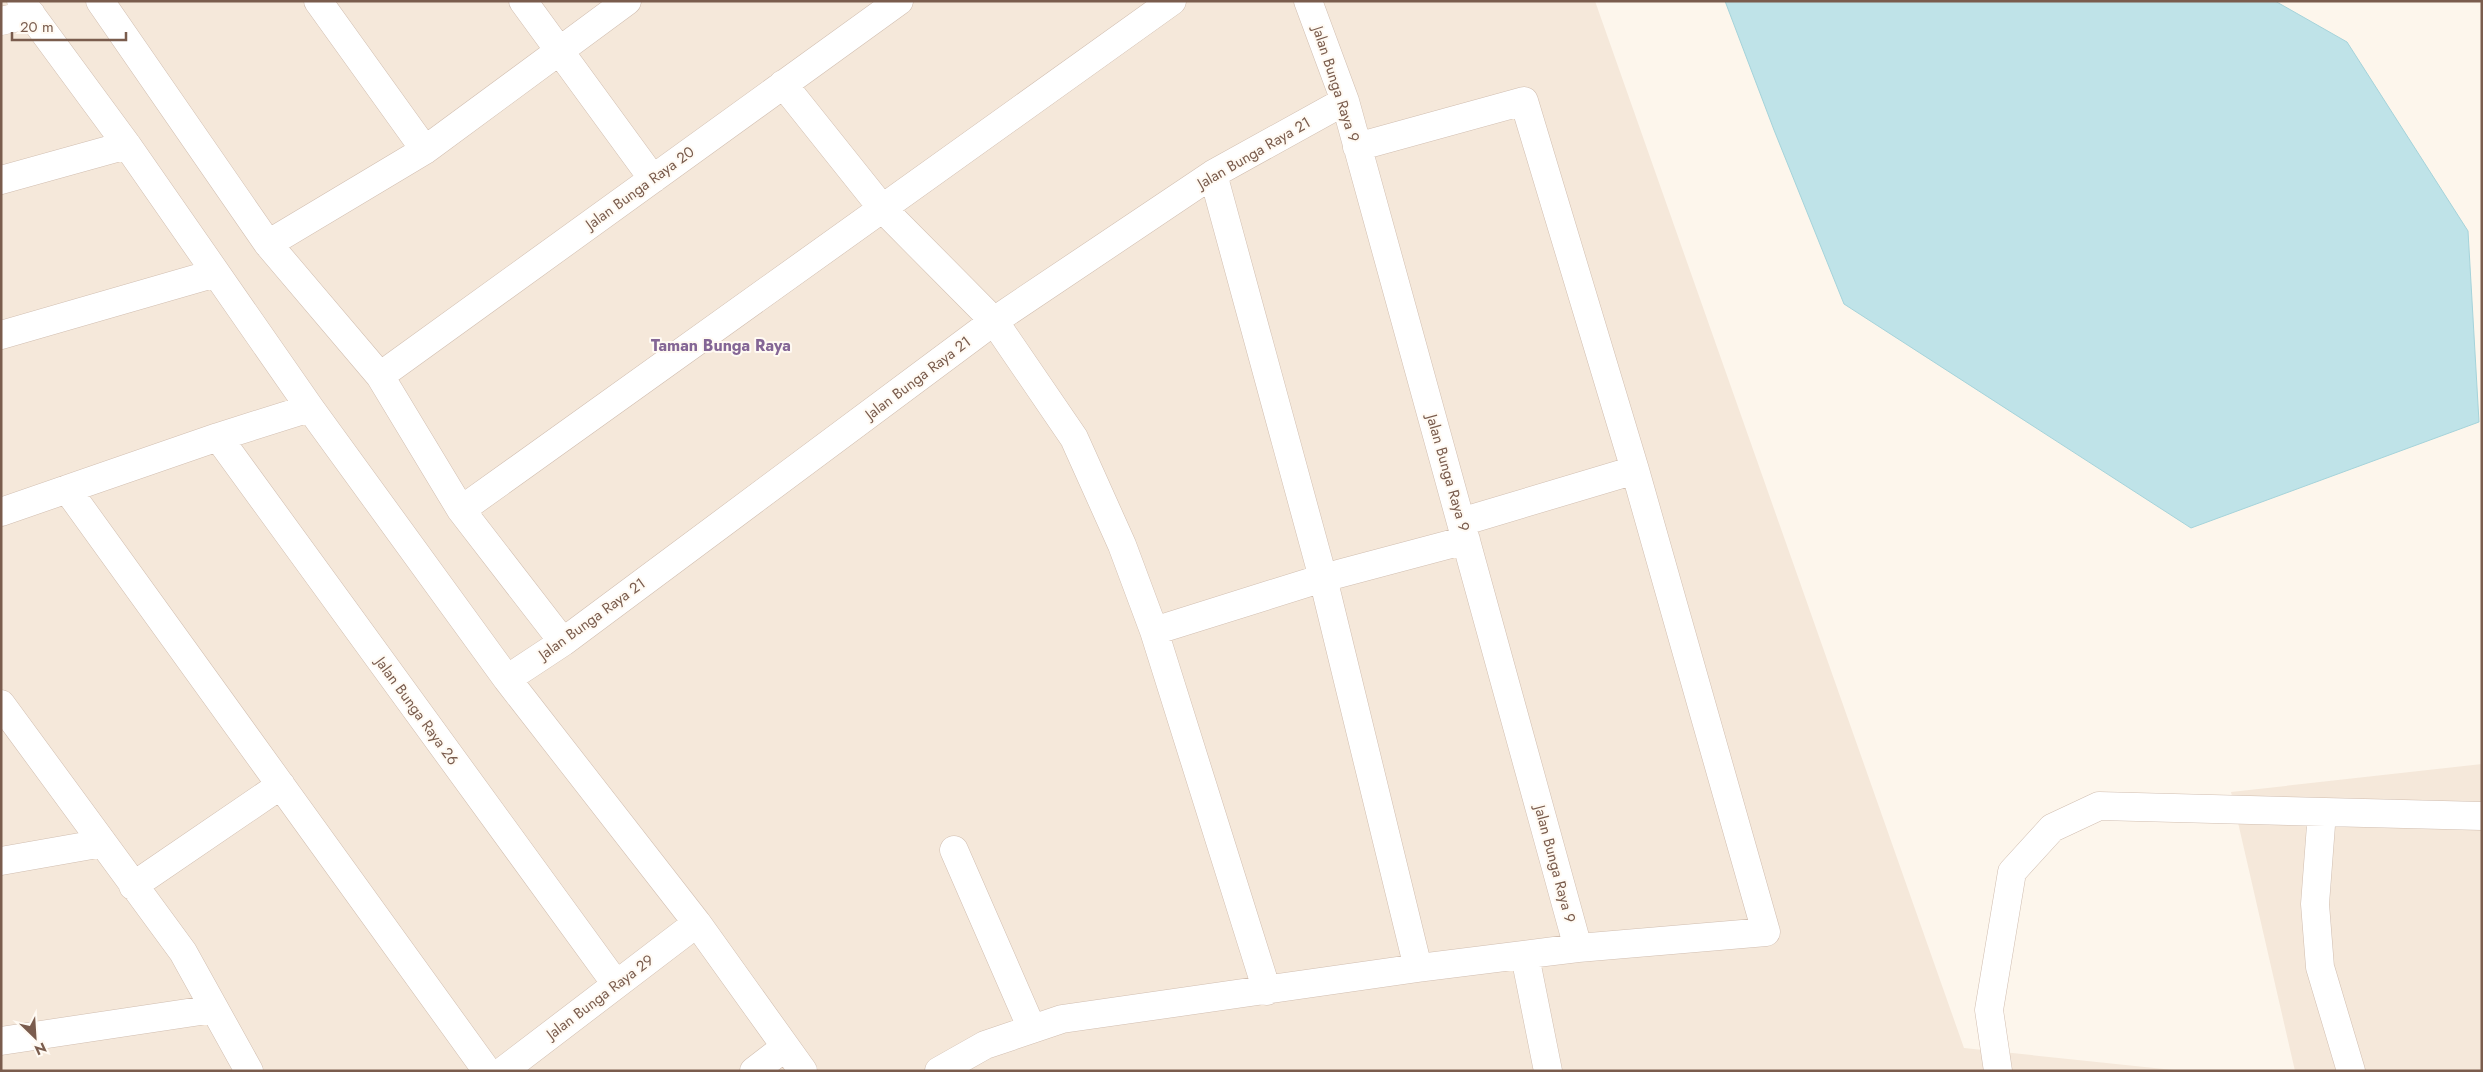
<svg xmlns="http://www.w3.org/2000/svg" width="2483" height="1072" viewBox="0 0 2483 1072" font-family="Jost,sans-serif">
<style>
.residential{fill:#f5e8da}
.water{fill:#bfe3e8;stroke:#a5d3da}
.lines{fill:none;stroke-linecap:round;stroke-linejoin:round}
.minor-casing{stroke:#d1beb0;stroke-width:29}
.minor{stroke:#fff;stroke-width:28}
.labels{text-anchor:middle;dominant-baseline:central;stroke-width:4;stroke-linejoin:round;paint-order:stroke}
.street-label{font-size:15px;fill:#7a5c4d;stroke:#fffaf3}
.neighbourhood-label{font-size:16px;font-weight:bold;fill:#846695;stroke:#fffaf3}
</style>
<rect width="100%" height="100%" fill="#fdf6ec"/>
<path class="residential" d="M1 1H1595L1964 1048 2183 1071H1Z
M2482 764V1071H2295L2231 792Z"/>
<path class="water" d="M1725 1H2275L2347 42 2468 231 2479 422 2191 528 1844 304 1774 130Z"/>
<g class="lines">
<defs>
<path id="minor" d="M21 1 127 145 310 408 507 679 697 923 803 1071
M100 1 268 244 380 376 461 510 563 642
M318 1 425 150
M523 1 653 179
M1308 1 1345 101 1578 948
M1 21 31 14
M783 84 882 208 994 321 1074 438 1122 545 1154 631 1267 991
M1213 174 1323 578 1418 968
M1 180 127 145
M268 244 425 150 627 1
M1 335 216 273
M380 376 899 1
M218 437 616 984
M67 489 487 1071
M461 510 1172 1
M1 512 218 437 310 408
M1461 522 1635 470
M1154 631 1323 578 1466 540
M507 679 563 642 994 321 1213 174 1345 101
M1 704 183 952 249 1071
M2322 812 2315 904 2320 967 2351 1071
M954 850 1032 1029
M1 861 103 843
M133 886 281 785
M1525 956 1548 1071
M1 1041 214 1009
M503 1071 697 923
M754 1071 784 1048
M939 1071 985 1045 1062 1019 1418 968 1578 948 1766 932 1635 470 1524 101 1357 147
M1998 1071 1989 1010 2012 872 2052 828 2099 806 2482 816"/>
</defs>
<use href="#minor" class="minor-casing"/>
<use href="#minor" class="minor"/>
</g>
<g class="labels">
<g class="street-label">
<text transform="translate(1336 84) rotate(72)">Jalan Bunga Raya 9</text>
<text transform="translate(1254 153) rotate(-30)">Jalan Bunga Raya 21</text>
<text transform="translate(640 188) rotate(-36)">Jalan Bunga Raya 20</text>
<text transform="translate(918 378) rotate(-37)">Jalan Bunga Raya 21</text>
<text transform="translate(1448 473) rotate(74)">Jalan Bunga Raya 9</text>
<text transform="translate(592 619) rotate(-36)">Jalan Bunga Raya 21</text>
<text transform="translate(417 711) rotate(54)">Jalan Bunga Raya 26</text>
<text transform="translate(1555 864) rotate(75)">Jalan Bunga Raya 9</text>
<text transform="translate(600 997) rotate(-37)">Jalan Bunga Raya 29</text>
</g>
<g class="neighbourhood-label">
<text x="721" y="345">Taman Bunga Raya</text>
</g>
</g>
<rect width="2483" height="1072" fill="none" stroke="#7a5c4d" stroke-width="5"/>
<g transform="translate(35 1037) rotate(155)" stroke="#fffaf3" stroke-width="4" paint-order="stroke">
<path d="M0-4L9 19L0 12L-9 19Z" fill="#7a5c4d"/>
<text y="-8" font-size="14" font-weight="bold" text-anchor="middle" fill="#7a5c4d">N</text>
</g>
<path d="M12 32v8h114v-8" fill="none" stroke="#7a5c4d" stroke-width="2.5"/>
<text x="20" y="32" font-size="15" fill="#7a5c4d" stroke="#fffaf3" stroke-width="4" paint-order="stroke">20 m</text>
</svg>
